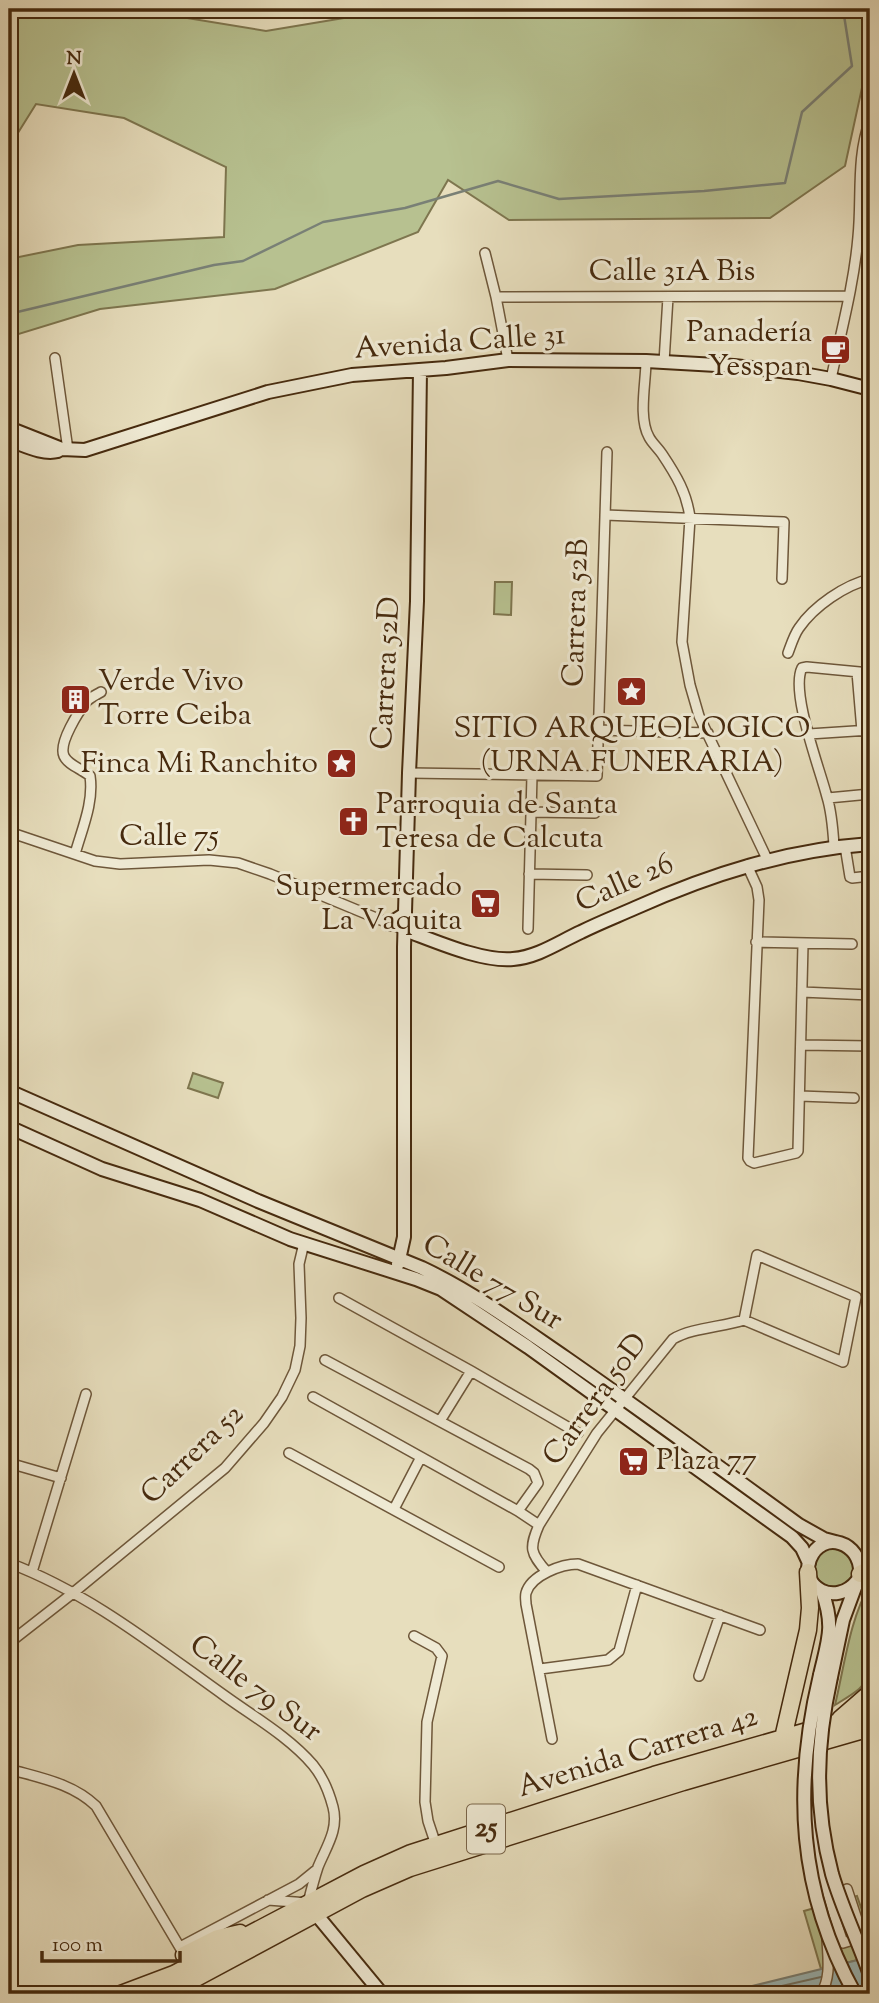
<svg xmlns="http://www.w3.org/2000/svg" width="879" height="2003" viewBox="0 0 879 2003" font-family="'Sorts Mill Goudy',serif">
<style>
.green{fill:#b7c190;stroke:#7e764f;stroke-width:2}
.water{fill:#9bbabb;stroke:#798076;stroke-width:2}
.lines{fill:none;stroke-linecap:round;stroke-linejoin:round}
.shore{stroke:#707264;stroke-width:2}
.stream{stroke:#798076;stroke-width:2.5}
.street-casing{stroke:#6e573a;stroke-width:12}
.secondary-casing{stroke:#462a0e;stroke-width:16}
.highway-casing{stroke:#462a0e;stroke-width:19}
.street{stroke:#efead4;stroke-width:9}
.secondary{stroke:#efead4;stroke-width:12}
.highway{stroke:#e7debd;stroke-width:16}
.secondary-bridge-casing{stroke:#462a0e;stroke-width:16;stroke-linecap:butt}
.secondary-bridge{stroke:#efead4;stroke-width:12}
.labels{text-anchor:middle;dominant-baseline:central;stroke-width:6;stroke-linejoin:round;paint-order:stroke}
.shield{fill:#efead4;stroke:#796449;stroke-width:2}
.shield-label{font-size:28px;font-weight:bold;fill:#462a0e}
.street-label{font-size:30px;fill:#462a0e;stroke:#efead4}
.poi-label{font-size:30px;fill:#462a0e;stroke:#efead4;text-anchor:end}
</style>
<rect width="100%" height="100%" fill="#e7debd"/>
<filter id="stains"><feTurbulence type="fractalNoise" baseFrequency=".00286" numOctaves="4"/><feColorMatrix values="0 0 0 0 .2 0 0 0 0 .09 0 0 0 0 .02 0 0 0 .5 -.17"/></filter>
<radialGradient id="worn" r=".72"><stop offset=".6" stop-color="#630" stop-opacity="0"/><stop offset="1" stop-color="#630" stop-opacity=".3"/></radialGradient>
<path class="green" d="M9 9H132L266 31 398 9H870V51L845 166 770 218 509 220 448 180 418 232 275 289 100 309 9 337V259L78 245 224 237 226 167 124 118 36 104 11 144H9Z
M495 582H512L511 615 494 614Z
M193 1073 223 1083 218 1098 188 1088Z
M814 1567a20 20 0 1 1 40 0a20 20 0 1 1-40 0Z
M870 1585C870 1609 876 1674 859 1689 852 1695 843 1700 835 1705 844 1668 850 1617 870 1585Z
M857 1896 870 1933V1957L821 1969 804 1911Z"/>
<path class="water" d="M870 1957V1987L868 1988 840 1994H720Z"/>
<g class="lines">
<path class="shore" d="M747 1994 821 1977"/>
<path class="stream" d="M9 314 214 265 243 261 323 222 405 208 498 181 559 199 704 191 785 183 802 112 852 66 843 9"/>
<defs>
<path id="street" d="M485 253 496 297 508 360
M496 297 848 296
M55 358 68 450
M646 361C646 382 638 418 649 437 652 443 658 448 662 454 676 475 687 493 690 518L682 642 690 685 699 716 768 861
M664 362 668 297
M831 379C841 332 854 284 858 237 862 198 856 157 870 120
M605 515 784 522 782 579
M788 653C791 645 794 635 799 628 814 606 845 585 870 579
M857 672 862 731
M598 730 708 733
M809 734 870 730
M409 773 597 776 607 452
M828 798 870 794
M531 812 595 813
M9 832 95 861 120 864 209 860 238 863 270 874 405 930
M834 846C833 830 832 813 827 797 820 769 790 692 802 668L807 667 870 673
M845 846 850 877 852 878 870 876
M75 854C82 829 94 802 90 776 82 769 68 765 64 756 58 743 79 711 87 701 91 697 96 695 101 692
M747 865 757 887 759 900 748 1158 750 1161 754 1163 796 1153 798 1151 803 944
M529 874 587 875
M528 929 532 775
M756 942 852 944
M802 992 870 995
M801 1045 870 1046
M800 1096 854 1098
M757 1255 856 1297 843 1362 744 1320Z
M339 1298 471 1371 578 1433
M313 1397 518 1511 538 1483 534 1473 529 1469 325 1360
M440 1421 471 1371
M289 1453 499 1567
M9 1463 61 1478
M394 1509 421 1457
M518 1511 539 1525
M9 1563C89 1593 156 1647 225 1696 254 1717 289 1737 313 1765 323 1777 329 1792 333 1807 339 1830 326 1847 318 1867 314 1879 311 1891 308 1903L268 1900
M32 1572 86 1394
M547 1572C530 1553 529 1548 539 1525L597 1433 673 1339C691 1328 722 1327 744 1320
M414 1636 436 1648 442 1656 427 1722 425 1802 428 1821 436 1845
M9 1643 73 1593 225 1468 264 1423 282 1397 295 1370 300 1346 301 1318 299 1264 304 1243
M540 1669 608 1660 619 1651 637 1585
M699 1676 720 1615
M552 1739 526 1604C526 1601 525 1597 526 1593 531 1575 562 1564 578 1564L760 1630
M9 1769C40 1778 72 1783 96 1806L185 1956
M810 1779C810 1838 825 1887 843 1943L863 1937
M847 1889 870 1959
M180 1947 299 1884 315 1871
M821 1994C831 1977 828 1959 827 1940"/>
<path id="secondary" d="M9 428 62 449 85 450 268 392 352 375 446 368 508 360 646 361 734 366 798 373 831 379 870 389
M9 440C24 445 42 455 58 451
M389 924 405 914
M405 930C435 941 482 962 513 959 538 957 559 942 581 932 599 923 617 916 635 908 711 874 787 850 870 844
M9 1091 258 1201 422 1268C473 1292 519 1326 566 1358 645 1413 722 1469 799 1525L824 1539 839 1543
M9 1127 102 1169 200 1200 290 1239 416 1279 441 1289 528 1347 792 1537 802 1548 809 1563
M398 1264 404 1237V947L409 773 417 601 420 370
M820 1675C828 1640 835 1627 822 1591
M831 1677 843 1620 860 1574C862 1542 822 1529 810 1559 799 1588 836 1607 857 1581
M311 1908 382 1994"/>
<path id="highway" d="M860 1574 870 1569
M840 1719 870 1693
M783 1738 808 1630 810 1608 808 1572
M184 1955 218 1938 240 1933
M121 1994 174 1974 364 1874 411 1853 654 1775 870 1713
M161 1994 187 1983 362 1889 410 1868 683 1782 870 1728"/>
</defs>
<use href="#street" class="street-casing"/>
<use href="#secondary" class="secondary-casing"/>
<use href="#highway" class="highway-casing"/>
<use href="#street" class="street"/>
<use href="#secondary" class="secondary"/>
<use href="#highway" class="highway"/>
<defs>
<path id="secondary-bridge" d="M820 1675C793 1788 798 1891 855 1994
M831 1677C816 1745 814 1806 832 1874 842 1908 858 1941 870 1975"/>
</defs>
<use href="#secondary-bridge" class="secondary-bridge-casing"/>
<use href="#secondary-bridge" class="secondary-bridge"/>
</g>
<defs>
<symbol id="cafe-square" viewBox="-11 -11 22 22"><rect x="-9" y="-9" width="18" height="18" rx="4" fill="#8f2418" stroke="#efead4"/><path d="M-5.5-4.5H6V0H3Q3 3.5 0 3.5H-2.5Q-5.5 3.5-5.5 0ZM3-3.2v2h1.7v-2ZM-6 4.5H4V6H-6Z" fill="#fff"/></symbol>
<symbol id="sight-square" viewBox="-11 -11 22 22"><rect x="-9" y="-9" width="18" height="18" rx="4" fill="#8f2418" stroke="#efead4"/><path d="M0-6L1.8-2.2L6-1.7L2.9 1.2L3.7 5.4L0 3.3L-3.7 5.4L-2.9 1.2L-6-1.7L-1.8-2.2Z" fill="#fff"/></symbol>
<symbol id="building-square" viewBox="-11 -11 22 22"><rect x="-9" y="-9" width="18" height="18" rx="4" fill="#8f2418" stroke="#efead4"/><path d="M-4-6H4V6H1V3H-1V6H-4ZM-2.5-4.3h1.7v1.8h-1.7ZM.8-4.3h1.7v1.8H.8ZM-2.5-1h1.7V.8h-1.7ZM.8-1h1.7V.8H.8Z" fill="#fff"/></symbol>
<symbol id="church-square" viewBox="-11 -11 22 22"><rect x="-9" y="-9" width="18" height="18" rx="4" fill="#8f2418" stroke="#efead4"/><path d="M-1.2-6h2.4v3.5h3.3v2.4h-3.3V6h-2.4V-.1h-3.3v-2.4h3.3Z" fill="#fff"/></symbol>
<symbol id="supermarket-square" viewBox="-11 -11 22 22"><rect x="-9" y="-9" width="18" height="18" rx="4" fill="#8f2418" stroke="#efead4"/><path d="M-6-5.5h2.5l.6 2H6L4.5 2H-2.5L-4.4-4H-6ZM-1.5 3.2a1.3 1.3 0 1 0 .1 0ZM3 3.2a1.3 1.3 0 1 0 .1 0Z" fill="#fff"/></symbol>
</defs>
<g fill-rule="evenodd">
<use href="#cafe-square" x="818" y="332" width="35" height="35"/>
<use href="#sight-square" x="614" y="674" width="35" height="35"/>
<use href="#building-square" x="58" y="682" width="35" height="35"/>
<use href="#sight-square" x="324" y="746" width="35" height="35"/>
<use href="#church-square" x="336" y="804" width="35" height="35"/>
<use href="#supermarket-square" x="468" y="886" width="35" height="35"/>
<use href="#supermarket-square" x="616" y="1444" width="35" height="35"/>
</g>
<g class="labels">
<rect class="shield" x="467" y="1804.5" width="38" height="49" rx="5"/>
<g class="shield-label">
<text x="486" y="1829">25</text>
</g>
<g class="street-label">
<text x="672" y="272">Calle 31A Bis</text>
<text transform="translate(460 343) rotate(-4)">Avenida Calle 31</text>
<text transform="translate(577 613) rotate(-88)">Carrera 52B</text>
<text transform="translate(387 673) rotate(-87)">Carrera 52D</text>
<text x="169" y="837">Calle 75</text>
<text transform="translate(625 884) rotate(-24)">Calle 26</text>
<text transform="translate(492 1283) rotate(31)">Calle 77 Sur</text>
<text transform="translate(596 1400) rotate(-54)">Carrera 50D</text>
<text transform="translate(193 1455) rotate(-44)">Carrera 52</text>
<text transform="translate(255 1689) rotate(37)">Calle 79 Sur</text>
<text transform="translate(638 1753) rotate(-17)">Avenida Carrera 42</text>
</g>
<g class="poi-label">
<text x="812" y="333">Panadería<tspan x="812" dy="34">Yesspan</tspan></text>
<text x="98" y="682" text-anchor="start">Verde Vivo<tspan x="98" dy="34">Torre Ceiba</tspan></text>
<text x="632" y="729" text-anchor="middle">SITIO ARQUEOLOGICO<tspan x="632" dy="34">(URNA FUNERARIA)</tspan></text>
<text x="318" y="764">Finca Mi Ranchito</text>
<text x="376" y="805" text-anchor="start">Parroquia de Santa<tspan x="376" dy="34">Teresa de Calcuta</tspan></text>
<text x="462" y="887">Supermercado<tspan x="462" dy="34">La Vaquita</tspan></text>
<text x="656" y="1461" text-anchor="start">Plaza 77</text>
</g>
</g>
<rect width="879" height="2003" fill="none" stroke="#e7debd" stroke-width="35"/>
<rect x="10" y="10" width="858" height="1982" fill="none" stroke="#462a0e" stroke-width="3.5"/>
<rect x="18" y="18" width="844" height="1968" fill="none" stroke="#462a0e" stroke-width="2"/>
<g transform="translate(74 74)" stroke="#efead4" stroke-width="5" paint-order="stroke">
<path d="M0-5L12 26L0 18L-12 26Z" fill="#462a0e"/>
<text y="-10" font-size="19" font-weight="bold" text-anchor="middle" fill="#462a0e">N</text>
</g>
<path d="M42 1951v10h138v-10" fill="none" stroke="#462a0e" stroke-width="3.5"/>
<text x="52" y="1951" font-size="21" fill="#462a0e" stroke="#efead4" stroke-width="5" paint-order="stroke">100 m</text>
<rect width="100%" height="100%" filter="url(#stains)"/>
<rect width="100%" height="100%" fill="url(#worn)"/>
</svg>
